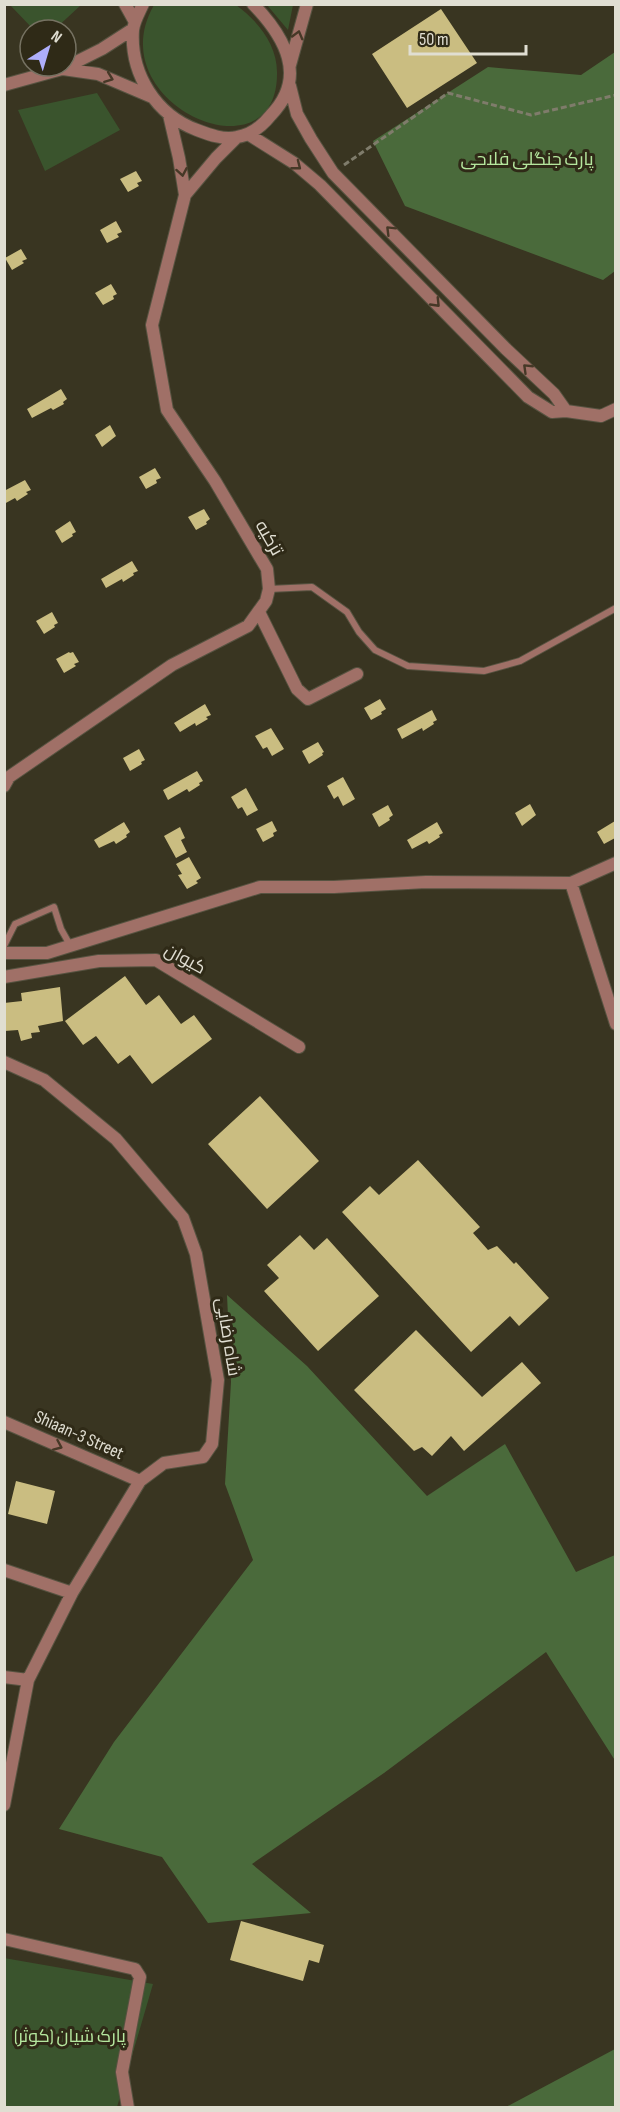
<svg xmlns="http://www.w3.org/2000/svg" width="620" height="2112" viewBox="0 0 620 2112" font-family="'Sofia Sans Condensed',Cairo,sans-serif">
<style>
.green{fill:#3a542d}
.forest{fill:#4a6a3b}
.building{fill:#cabd81}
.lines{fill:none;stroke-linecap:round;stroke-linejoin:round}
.lane-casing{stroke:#575341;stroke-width:8}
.street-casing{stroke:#575341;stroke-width:14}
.path{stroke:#7f7c6b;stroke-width:3;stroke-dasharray:6 3;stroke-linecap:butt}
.lane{stroke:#a07067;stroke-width:6}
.street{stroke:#a07067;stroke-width:12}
.oneway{stroke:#463827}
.labels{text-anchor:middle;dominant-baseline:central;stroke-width:6;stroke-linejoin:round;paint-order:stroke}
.park-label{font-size:18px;fill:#b5e79e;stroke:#2f2a17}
.street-label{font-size:18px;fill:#e0ded2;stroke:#2f2a17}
</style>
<rect width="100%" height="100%" fill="#393521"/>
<path class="green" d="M10 5H81L54 30H34Z
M154 5H236C257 20 277 44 277 72 279 183 97 104 154 5Z
M267 5H293L288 30Z
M97 93 120 130 45 171 18 110Z
M4 1958 153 1984 117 2107H5Z"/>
<path class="forest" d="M615 52V271L603 280 405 206 373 141 488 67 581 75Z
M227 1295 307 1366 427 1496 505 1444 576 1572 615 1555 616 1762 546 1652 384 1773 252 1864 311 1913 208 1923 162 1857 59 1829 114 1742 253 1560 225 1484 231 1382Z
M615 2049V2107H506Z"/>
<path class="building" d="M441 9 477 63 407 108 372 54Z
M136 171 142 181 137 183 139 186 128 192 120 179Z
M116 221 122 232 117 234 119 237 107 243 100 230Z
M21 249 27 259 22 261 24 263 12 270 5 258Z
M111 284 117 294 113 296 114 299 103 305 95 293Z
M61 389 67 399 63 402 64 404 53 410 51 408 32 418 27 409Z
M110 425 116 436 102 447 95 435Z
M155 468 161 478 156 480 157 483 146 489 139 477Z
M25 480 31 490 26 492 28 494 17 501 15 498 4 504V491Z
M204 509 210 519 206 522 207 524 196 530 188 517Z
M70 521 76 532 72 534 73 536 62 543 55 531Z
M132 561 138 571 133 573 134 575 123 582 122 579 106 588 101 579Z
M52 612 58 623 54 625 55 627 44 634 36 621Z
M69 652 70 653 73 652 79 662 74 664 76 666 64 673 56 659Z
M380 699 386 709 381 712 382 714 371 720 364 708Z
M205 704 211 715 206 717 208 719 196 726 195 723 180 732 174 723Z
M432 710 437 720 433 722 434 724 423 731 422 728 402 739 397 729Z
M271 728 284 749 272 756 267 747 263 749 255 736Z
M318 742 324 752 322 753 323 755 309 764 302 751Z
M139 749 145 760 141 762 142 764 130 771 123 758Z
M197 771 203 781 199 783 200 785 189 792 187 789 168 800 163 790Z
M343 777 355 799 343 806 338 796 334 799 327 786Z
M246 788 258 810 247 816 242 807 238 809 231 797Z
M530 804 536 815 522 826 515 813Z
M388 805 393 815 389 818 390 820 379 827 372 814Z
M272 821 277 831 273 833 274 836 263 842 256 829Z
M615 821V838L604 844 597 832Z
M124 822 130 832 126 835 127 837 116 844 114 841 99 848 94 840Z
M437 822 443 833 439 835 440 837 429 844 427 841 412 849 407 840Z
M180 827 185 838 181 840 187 852 176 858 164 836Z
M189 857 201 878 196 881 198 883 187 889 178 875 182 874 176 864Z
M125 976 146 1005 159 995 181 1024 194 1015 212 1039 152 1084 130 1055 118 1064 96 1036 83 1045 65 1021Z
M60 987 63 1021 38 1026 40 1032 31 1033 32 1038 21 1041 18 1030 4 1031V1003L22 1001 21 993Z
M260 1096 319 1161 267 1209 208 1144Z
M418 1160 480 1227 473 1233 488 1250 497 1246 514 1264 516 1262 549 1298 519 1326 510 1316 471 1352 342 1212 370 1186 379 1195Z
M300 1235 314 1250 327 1238 379 1296 318 1351 264 1291 279 1278 267 1265Z
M416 1330 482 1397 522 1362 541 1383 464 1451 451 1436 432 1456 422 1447 414 1451 354 1390Z
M16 1481 55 1491 47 1524 8 1514Z
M241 1921 324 1945 319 1963 309 1960 303 1981 230 1960Z"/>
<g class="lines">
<defs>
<path id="lane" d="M269 589 312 587 347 612 359 632 375 650 408 666 484 671 520 661 616 608
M4 946 15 924 54 907 61 929 70 945"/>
<path id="street" d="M125 4 135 22
M143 4C139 13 134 21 133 30 130 74 156 115 197 130 210 135 224 140 237 137 251 135 263 125 271 115 308 77 285 37 253 4
M290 65 307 4
M63 69 98 74 152 97
M4 85 62 69 102 49 133 29
M290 86 297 114 311 139 333 173 506 349 554 394 566 411
M169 115 179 158 185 195 216 158 237 137
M248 134 294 163 320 185 528 397 552 412 566 411 601 416 616 409
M259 612 297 689 308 699 357 674
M4 786 9 777 172 665 248 626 266 601 269 589 267 569 215 481 167 410 152 325 185 195
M571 883 616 1024
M4 953H47L260 887H334L426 882 571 883 616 863
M4 977 99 961 156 960 299 1047
M4 1062 44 1080 116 1139 183 1218 196 1254 218 1380 212 1444 203 1457 164 1463 140 1481 72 1593 28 1680 4 1805
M4 1422 140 1481
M4 1570 72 1593
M4 1677 28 1680
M4 1939 135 1969 140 1977 122 2072 128 2108"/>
</defs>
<use href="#lane" class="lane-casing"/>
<use href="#street" class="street-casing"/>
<path class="path" d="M344 165 448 93 531 115 616 95"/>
<use href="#lane" class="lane"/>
<use href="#street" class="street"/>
</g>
<defs><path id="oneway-chevron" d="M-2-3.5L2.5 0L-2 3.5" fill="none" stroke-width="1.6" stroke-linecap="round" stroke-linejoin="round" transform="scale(1.5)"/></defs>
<g class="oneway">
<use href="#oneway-chevron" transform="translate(298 35) rotate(-75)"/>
<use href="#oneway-chevron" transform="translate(109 78) rotate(21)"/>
<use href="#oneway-chevron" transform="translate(297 166) rotate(38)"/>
<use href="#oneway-chevron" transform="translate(182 172) rotate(80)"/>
<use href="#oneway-chevron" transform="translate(390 230) rotate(-135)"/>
<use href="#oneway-chevron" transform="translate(436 303) rotate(46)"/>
<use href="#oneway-chevron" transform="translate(527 368) rotate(-136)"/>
<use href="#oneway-chevron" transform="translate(58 1446) rotate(24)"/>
</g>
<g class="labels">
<g class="park-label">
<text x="527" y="159">پارک جنگلی فلاحی</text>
<text x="70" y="2036">پارک شیان (کوثر)</text>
</g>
<g class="street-label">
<text transform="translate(269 538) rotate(60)">تزکیه</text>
<text transform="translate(185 959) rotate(29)">کیوان</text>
<text transform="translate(228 1337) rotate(81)">شاه رضایی</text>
<text transform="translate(79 1435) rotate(24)">Shiaan-3 Street</text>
</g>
</g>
<rect width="620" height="2112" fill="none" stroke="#e0ded2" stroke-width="12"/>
<g transform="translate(48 48) rotate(37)"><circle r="28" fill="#2f2a17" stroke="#767262" stroke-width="1.5"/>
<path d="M0-4.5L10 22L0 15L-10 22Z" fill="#aeaefb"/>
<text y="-9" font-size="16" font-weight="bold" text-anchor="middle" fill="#e0ded2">N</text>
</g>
<path d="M410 45v9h116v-9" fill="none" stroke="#e0ded2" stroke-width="3"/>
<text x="419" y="45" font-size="18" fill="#e0ded2" stroke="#2f2a17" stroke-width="4.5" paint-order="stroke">50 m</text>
</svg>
